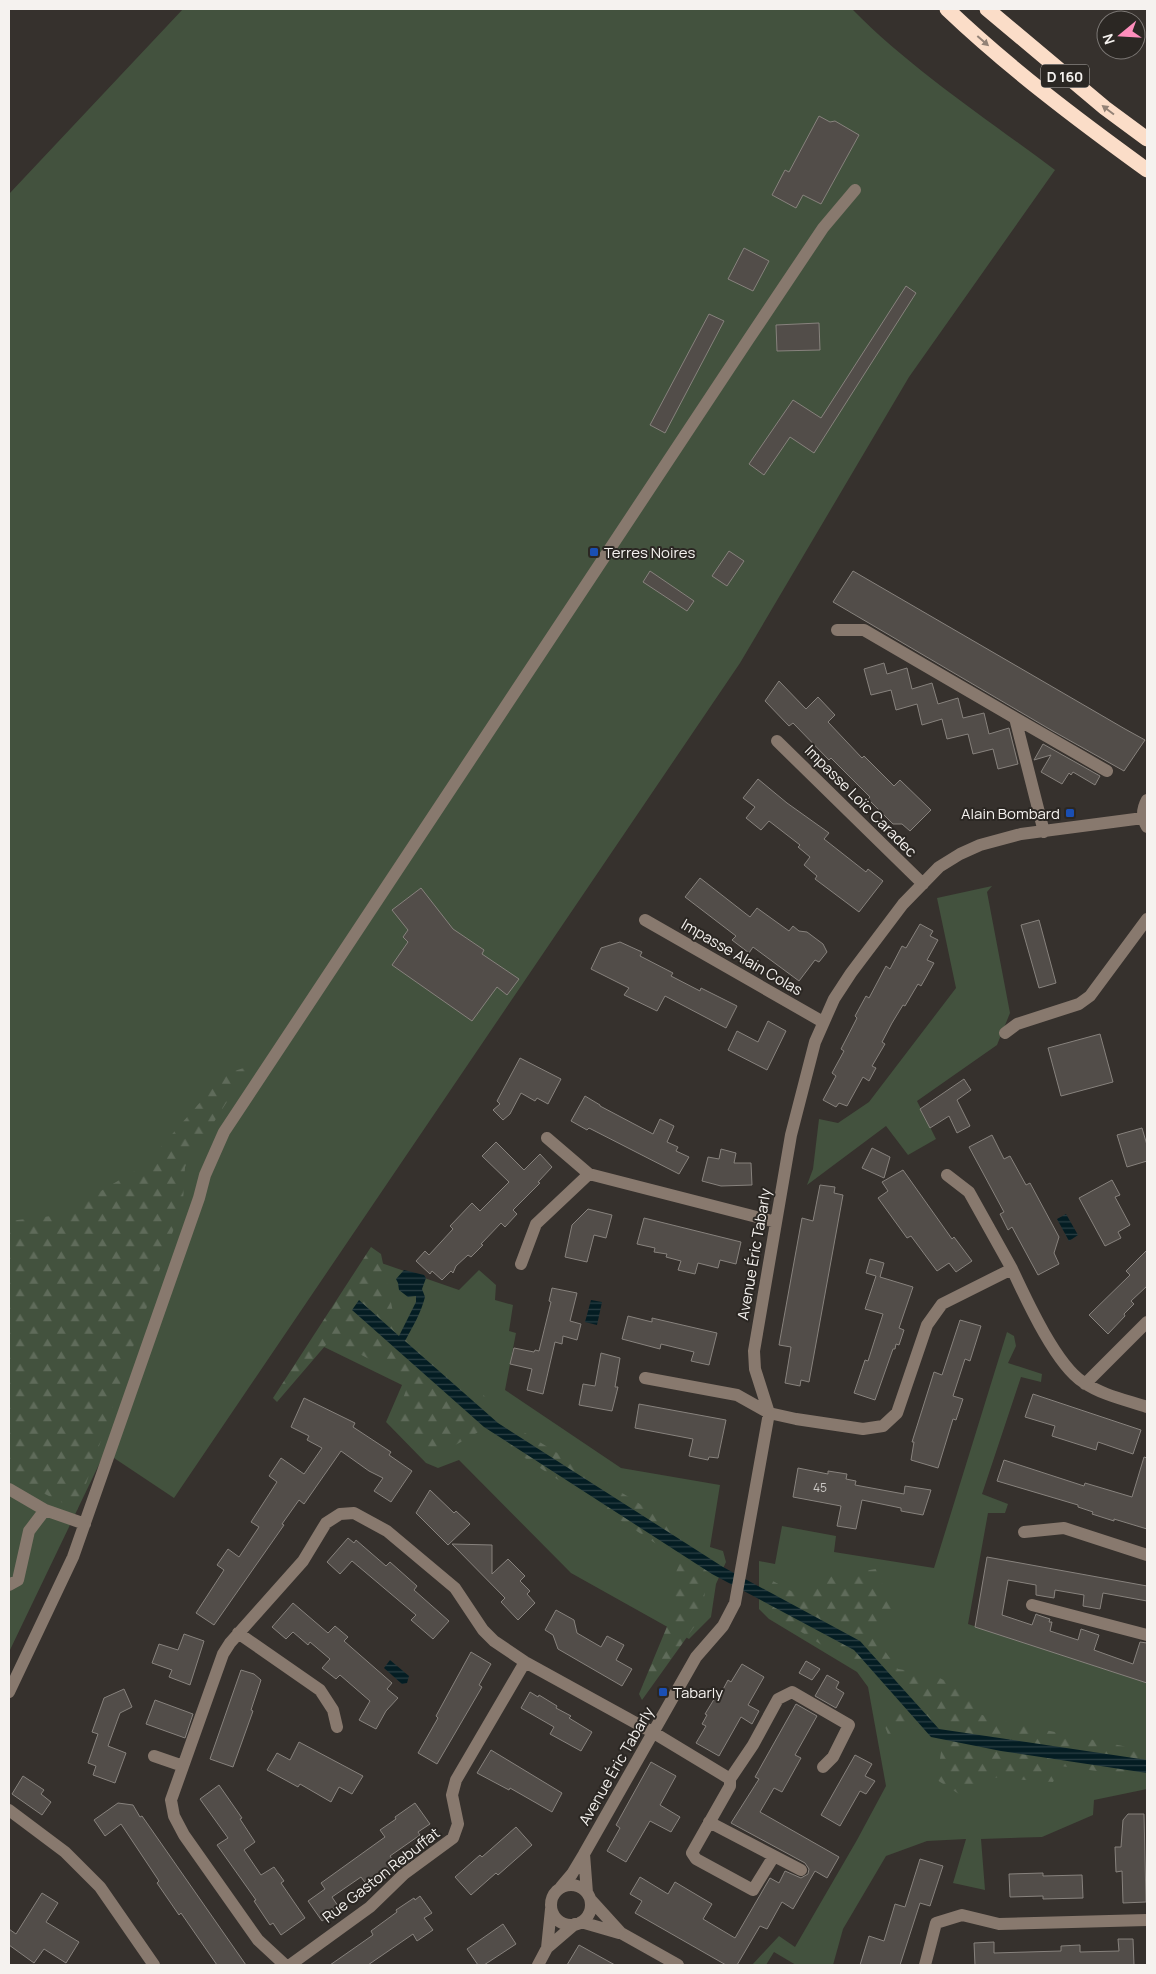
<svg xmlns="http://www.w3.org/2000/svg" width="1156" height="1974" viewBox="0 0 1156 1974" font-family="Manrope,sans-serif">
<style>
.grass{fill:#43523e}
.forest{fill:url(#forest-firs)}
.water{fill:url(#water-rules)}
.building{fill:#524d49;stroke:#87827d}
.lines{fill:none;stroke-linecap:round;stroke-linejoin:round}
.minor{stroke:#88796e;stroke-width:12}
.highway{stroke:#fbddc8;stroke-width:15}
.oneway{fill:#938276}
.transit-dot{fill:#1a4fb4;stroke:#2b2723;stroke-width:2}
.labels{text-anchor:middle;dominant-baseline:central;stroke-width:4;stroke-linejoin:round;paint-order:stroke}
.number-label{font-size:12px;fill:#ccc9c6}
.shield{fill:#2b2723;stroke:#b8b5b2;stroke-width:1}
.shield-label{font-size:14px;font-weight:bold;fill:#f5f2ef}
.poi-label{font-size:15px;fill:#f5f2ef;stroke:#2b2723;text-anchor:start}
.street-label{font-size:15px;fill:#f5f2ef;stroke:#2b2723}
</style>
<defs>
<pattern id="forest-firs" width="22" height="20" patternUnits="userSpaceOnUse" patternTransform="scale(1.25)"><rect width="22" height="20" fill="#43523e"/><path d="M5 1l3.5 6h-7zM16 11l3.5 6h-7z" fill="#5f6b5a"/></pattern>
<pattern id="water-rules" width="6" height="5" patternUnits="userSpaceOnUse" patternTransform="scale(1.25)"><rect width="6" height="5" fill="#041d23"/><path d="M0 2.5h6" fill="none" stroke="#293e43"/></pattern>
</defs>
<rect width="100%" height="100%" fill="#36312d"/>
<path class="grass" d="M183 9H852C912 70 987 119 1055 170L909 377 740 663 174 1498 105 1452 9 1652V194Z
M992 886 987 892 1010 1013 997 1045 917 1101 936 1139 908 1155 886 1126 807 1185 813 1169 819 1119 838 1123 869 1102 956 988 937 898Z
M367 1258 459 1290 479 1270 496 1285 495 1300 513 1305 509 1331 516 1333 505 1390 621 1468 720 1485 710 1547 723 1551 726 1562 716 1584 711 1617 689 1639 571 1573 459 1460 438 1468 426 1463 386 1422 402 1385 322 1346Z
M1007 1332 1014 1336 1016 1346 1008 1363 1042 1374 1041 1382 1021 1377 982 1494 1008 1504 1005 1513H988L968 1624 1147 1683V1789L1094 1800 1093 1815 1042 1837 981 1839 985 1890 953 1883 966 1839 927 1841 886 1856 843 1929 833 1965H796L774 1952 766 1965H752L779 1936 795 1947 857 1840 886 1786 868 1687 857 1672 769 1619 759 1609V1561L775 1564 782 1526 836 1536 834 1552 934 1568Z"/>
<path class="forest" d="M250 1066 185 1167 183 1202 77 1510 9 1476V1221L60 1215 145 1165 225 1074Z
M371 1247 381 1254 395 1322 419 1344 487 1398 512 1425 674 1525 711 1554 706 1583 702 1616 642 1700 639 1694 676 1605 674 1577 681 1560 482 1430 429 1460 394 1422 407 1388 390 1370 331 1339 277 1402 273 1398Z
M876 1569 894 1612 870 1631 898 1669 933 1675 965 1690 976 1713 1002 1721 1147 1751V1778L1061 1766 1053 1782 988 1777 959 1794 937 1780 945 1724 920 1718 904 1737H889L884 1724 917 1695 877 1665 855 1666 765 1609 771 1580 804 1598 832 1576Z"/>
<path class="water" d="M1066 1214 1078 1235 1069 1241 1057 1219Z
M404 1270 424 1275 426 1278 422 1289 425 1297C421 1313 413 1326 405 1341L498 1423 723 1567 860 1641 939 1729 1147 1760V1773L1001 1751 931 1737 854 1650 712 1574 484 1427 352 1310 359 1300 399 1336 416 1302V1296L408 1297 399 1290 398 1283 396 1279Z
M591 1300 602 1302 597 1325 585 1322Z
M390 1660 409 1676 407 1683 402 1684 384 1668Z"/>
<path class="building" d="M819 116 830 122 835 121 859 135 821 204 803 195 796 208 772 195 785 170 789 172Z
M744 248 769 261 753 291 728 279Z
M906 286 916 293 814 453 790 437 764 475 749 464 793 400 821 418Z
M709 314 724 321 665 433 650 425Z
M819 323 820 350 777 351 776 325Z
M729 551 744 561 727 586 712 576Z
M650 571 694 601 687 611 643 582Z
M853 571 1125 729 1145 740 1124 771 1051 730 833 602Z
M884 663 887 674 907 668 912 689 932 683 938 704 958 698 963 718 984 713 989 734 1009 728 1018 764 998 769 993 749 973 754 968 734 947 739 942 719 922 725 917 704 896 710 891 690 871 695 864 669Z
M779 681 806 709 818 697 835 715 828 722 862 758 864 756 894 786 900 780 931 810 910 831 902 824H893L868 799 870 797 831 758 829 760 793 723 789 726 765 701Z
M1043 744 1100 776 1095 785 1073 772 1071 775 1069 773 1062 784 1041 772 1051 755 1034 760Z
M758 779 787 803 829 833 824 839 866 872 868 869 883 881 859 912 815 879 817 876 804 865 810 857 798 847 800 845 769 821 761 830 746 818 755 807 743 798Z
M700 878 750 917 757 908 789 931 793 926 799 931 807 932 823 944 827 952 819 962 815 960 799 981 753 947 749 953 732 940 736 936 685 897Z
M421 888 453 929 484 950 482 954 519 979 507 995 497 987 472 1021 392 965 408 942 403 937 408 930 392 910Z
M1039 920 1056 983 1039 988 1021 925Z
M920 924 933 931 930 936 938 940 927 960 934 963 921 986 918 984 905 1006 903 1005 892 1023 882 1042 885 1044 872 1066 876 1068 869 1081 863 1077 847 1106 839 1103 836 1107 823 1100 836 1076 832 1073 844 1051 841 1049 857 1018 855 1016 866 996 869 998 886 966 890 969 902 946 906 948Z
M620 942 642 952 640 956 673 973 671 976 700 991 701 988 737 1006 726 1028 665 996 657 1011 624 995 629 988 591 969 601 948Z
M768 1021 786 1031 767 1070 728 1050 737 1031 758 1042Z
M1100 1034 1113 1082 1061 1096 1048 1048Z
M520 1058 561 1079 548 1104 537 1098 535 1101 521 1093 510 1114 503 1120 493 1110 500 1104 497 1101Z
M964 1079 971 1090 957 1100 970 1126 957 1133 949 1116 930 1128 920 1109Z
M585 1096 600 1105V1106L653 1134 660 1119 674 1126 667 1142 678 1147 676 1151 689 1157 679 1174 589 1128 587 1130 571 1121Z
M1142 1128 1147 1145V1161L1127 1167 1117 1135Z
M992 1135 1004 1159 1010 1156 1026 1185 1030 1183 1059 1237 1054 1253 1059 1264 1038 1275 1012 1227 1008 1230 1000 1214 1004 1212 969 1147Z
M496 1142 524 1170 540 1154 552 1167 538 1182 540 1183 513 1210 517 1214 505 1227 501 1223 481 1244 483 1245 471 1257 468 1255 456 1266 453 1273 451 1271 442 1280 432 1271 430 1274 416 1261 425 1251 429 1255 453 1229 450 1226 472 1203 480 1211 509 1182 482 1156Z
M872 1148 890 1157 884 1178 862 1168Z
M721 1149 736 1153 734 1163H751L752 1185 721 1186 702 1181 708 1157 719 1159Z
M903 1170 952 1239 954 1237 972 1261 956 1272 949 1263 937 1271 911 1236 907 1238 878 1198 888 1191 882 1182Z
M1112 1180 1120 1195 1115 1197 1130 1225 1118 1232 1121 1238 1105 1246 1079 1198Z
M820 1185 835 1187 834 1193 843 1195 809 1382 801 1380 800 1386 785 1383 791 1347 779 1345 802 1218 813 1221Z
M588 1209 612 1215 606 1238 594 1235 587 1262 565 1257 572 1225Z
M644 1218 741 1242 736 1264 720 1260 718 1268 698 1263 695 1274 678 1270 681 1261 666 1257 667 1254 654 1252 655 1248 637 1244Z
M1147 1250V1286L1131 1301 1134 1304 1124 1314 1125 1316 1108 1334 1089 1315 1130 1275 1126 1271Z
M870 1259 884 1263 880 1277 913 1287 899 1328 904 1330 899 1345 896 1344 895 1349H893L875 1400 854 1393 865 1360 868 1361 883 1314 865 1309 876 1276 866 1273Z
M552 1288 577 1293 570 1321 581 1324 577 1340 563 1336 562 1344 555 1342 543 1394 527 1390 532 1369 510 1364 514 1348 534 1352 535 1350 539 1351 551 1302 549 1301Z
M628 1316 652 1322V1318L717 1333 709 1365 691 1361 694 1352 661 1344 660 1349 622 1339Z
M960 1320 981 1326 970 1361 965 1359 953 1396 963 1399 956 1420 953 1419 938 1468 911 1460 914 1442H912L934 1372 942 1375Z
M601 1353 620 1358 615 1387H618L612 1411 579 1405 583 1384 595 1386Z
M1033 1394 1141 1430 1133 1454 1098 1442 1096 1450 1052 1436 1055 1426 1025 1417Z
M304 1398 355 1423 353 1427 391 1452 389 1455 412 1471 391 1502 374 1491 383 1478 369 1471 341 1451 304 1504 299 1500 282 1524 284 1525 214 1625 196 1613 224 1570 217 1565 228 1549 239 1557 259 1527 251 1522 277 1482 269 1476 281 1458 304 1474 322 1448 307 1440 309 1436 291 1427Z
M639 1404 726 1420 718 1458 709 1457 708 1460 689 1456 693 1439 635 1428Z
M1144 1457 1147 1458V1529L1114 1519V1521L1092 1514 1093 1512 1078 1507V1505L997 1481 1004 1460 1084 1486 1085 1483 1132 1497Z
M798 1468 828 1474V1471L847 1474 846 1479 856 1481 855 1485 904 1494 905 1486 931 1490 923 1515 901 1511V1508L862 1500 856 1529 837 1526 841 1506 793 1497Z
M430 1490 454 1513 456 1511 470 1524 448 1545 416 1513Z
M348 1538 354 1543 356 1540 386 1566 390 1562 417 1586 414 1590 449 1621 433 1639 411 1620 416 1615 352 1561 340 1574 327 1562Z
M452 1544 492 1545V1574L508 1559 525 1576 520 1581 530 1591 527 1594 535 1603 518 1620 501 1602 505 1598Z
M987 1557 1147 1586V1601L1103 1593 1100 1609 1083 1606 1084 1595 1055 1590 1054 1598 1036 1595V1585L1008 1580 1002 1615 1032 1625 1036 1614 1038 1615 1050 1619 1049 1622H1052L1050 1631 1078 1640 1081 1629 1099 1635 1094 1650 1133 1664 1140 1642 1147 1643V1683L975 1627Z
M293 1603 328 1633 335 1626 348 1637 344 1641 392 1683 387 1689 398 1698 386 1711 376 1729 359 1720 370 1701 340 1675 336 1679 322 1668 330 1659 310 1642 308 1645 293 1632 286 1639 272 1627Z
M556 1610 574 1620 577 1633 601 1647 607 1636 624 1645 616 1660 632 1669 622 1686 558 1649 553 1635 545 1630Z
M184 1634 204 1641 190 1685 169 1677 172 1670 152 1663 159 1644 178 1650Z
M471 1652 491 1664 479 1685 482 1687 437 1764 418 1753 438 1718 436 1716Z
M806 1661 820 1669 812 1680 799 1673Z
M742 1664 764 1677 748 1705 759 1711 752 1724 741 1717 719 1756 696 1743 706 1726 702 1724 707 1715 705 1714 716 1696 719 1697 728 1680 731 1682Z
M241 1670 254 1674 261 1680 251 1710 253 1711 233 1767 210 1759Z
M827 1675 839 1682 836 1688 844 1693 836 1708 815 1696Z
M124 1689 132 1707 120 1713 108 1746 126 1753 115 1783 93 1775 96 1766 88 1763 98 1734 92 1732 104 1698Z
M530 1692 538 1697 539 1695 557 1706 556 1708 571 1716 569 1718 592 1732 581 1751 550 1734 554 1727 521 1708Z
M155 1700 193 1714 185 1738 146 1724Z
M796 1704 817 1716 795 1755 801 1758 782 1792 774 1788 760 1812 839 1857 827 1878 815 1871 793 1909 782 1902 767 1929 760 1926 737 1965H726L635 1913 642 1901 630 1894 640 1877 668 1894 675 1882 712 1904 703 1919 735 1938 770 1878 779 1883 785 1871 801 1878 808 1874 809 1869 805 1863 731 1823 759 1779 755 1777Z
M299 1742 363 1776 352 1794 339 1787 331 1802 300 1784 298 1787 267 1770 277 1753 290 1760Z
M491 1750 562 1793 552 1812 510 1788 509 1790 477 1773Z
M855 1755 872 1764 865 1776 875 1781 866 1794 860 1791 840 1826 821 1815Z
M651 1762 676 1776 660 1805 680 1817 671 1832 650 1821 626 1862 607 1851 620 1828 616 1825Z
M23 1776 44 1790 41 1794 51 1802 42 1815 12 1794Z
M219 1785 242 1818 240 1819 255 1842 244 1850 261 1875 274 1867 284 1881 281 1883 305 1918 281 1935 273 1923 270 1925 254 1901 256 1900 217 1845 228 1838 200 1799Z
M118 1803 133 1805 140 1817 142 1816 246 1965H217L181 1913 179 1915 157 1883 159 1881 121 1824 105 1836 94 1820Z
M415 1803 430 1824 418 1832 420 1835 390 1856 397 1867 376 1882 374 1880 367 1885 361 1877 332 1897 338 1906 331 1911 333 1913 322 1921 308 1901 325 1889 321 1883 385 1837 380 1830 396 1819 395 1817Z
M1128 1814H1144L1146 1902 1123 1903 1122 1871 1116 1872 1115 1847H1121L1123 1820Z
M516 1827 532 1845 498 1875 496 1873 471 1895 455 1877 480 1855 482 1857Z
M920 1859 943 1866 930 1906 920 1903 900 1965H860L869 1936 884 1941 895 1904 905 1907Z
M1043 1873V1876L1082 1875 1083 1898 1043 1899V1896L1010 1897 1009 1874Z
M42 1893 58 1903 46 1922 79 1942 66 1963 44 1949 34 1963 9 1945V1929L16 1934Z
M420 1896 432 1913 424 1918 433 1930 417 1941 413 1934 368 1965H330L373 1935 371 1931 397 1912 396 1910 414 1898 415 1900Z
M503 1924 516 1944 484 1965H478L467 1949Z
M1118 1939H1133L1134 1965H975L974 1943 994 1942V1953L1061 1951V1946L1080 1945V1952L1119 1951Z
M579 1945 615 1965H567Z"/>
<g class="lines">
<path class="minor" d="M837 630H864L1015 718 1044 832
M1015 718 1107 771
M777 741 923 884
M1147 800C1142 809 1141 817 1147 827
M645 920 823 1022
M1005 1033 1017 1024 1079 1004 1090 996 1147 919
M547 1138 589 1174 776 1222
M947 1175 969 1192 1012 1269
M521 1264 536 1224 589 1174
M645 1378 737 1395 769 1413 796 1419 863 1429 883 1426 897 1413 927 1325 942 1304 1012 1269C1026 1299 1056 1365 1083 1382 1102 1395 1126 1400 1147 1407
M1085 1384 1147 1322
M9 1489 45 1510 85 1524
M1024 1532 1064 1528 1147 1555
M9 1585 18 1580 29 1531 45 1510
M1032 1605 1147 1635
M238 1633 320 1690 333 1710 337 1727
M9 1692 73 1557 199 1198 205 1175 224 1132 748 340 823 228 855 190
M154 1756 183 1766
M730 1779 753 1745 778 1699 792 1692 849 1725 833 1757 823 1767
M9 1810 65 1852 100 1887 154 1965
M709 1822 801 1870
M584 1854 587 1893
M551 1905a20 20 0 1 1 40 0a20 20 0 1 1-40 0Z
M561 1887 572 1874 584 1854 696 1657 723 1626 735 1603 769 1413 755 1369 754 1351 791 1135 815 1042 834 999 851 973 903 904 939 867 960 854 980 845 1021 834 1143 818
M591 1900 621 1933 678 1965
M581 1922 619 1933
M547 1948 575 1924
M285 1965 258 1940 184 1835 174 1816 171 1800 223 1654 230 1643 303 1561 326 1523 340 1514 354 1513 387 1531 455 1588 483 1630 494 1641 525 1662 654 1733 730 1779V1786L692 1853 696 1859 753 1890 774 1856
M290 1965 370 1907 404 1874 453 1838 458 1824 452 1795 456 1780 525 1662
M538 1965 547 1948 551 1909
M925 1965 936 1923 962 1915 999 1924 1147 1920"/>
<path class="highway" d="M947 9C1009 68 1078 120 1147 170
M987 9 1105 108 1147 139"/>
</g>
<defs><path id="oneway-solid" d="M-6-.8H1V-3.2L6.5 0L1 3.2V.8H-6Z" transform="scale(1.25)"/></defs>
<g class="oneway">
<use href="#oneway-solid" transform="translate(983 41) rotate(41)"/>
<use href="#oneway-solid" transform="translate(1108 110) rotate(-143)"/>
</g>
<g class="transit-dot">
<rect x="589" y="547" width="10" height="10" rx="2.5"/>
<rect x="1065" y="808" width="10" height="10" rx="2.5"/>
<rect x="658" y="1687" width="10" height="10" rx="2.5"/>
</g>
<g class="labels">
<g class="number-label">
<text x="820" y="1487">45</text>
</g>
<rect class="shield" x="1041" y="64.5" width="48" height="23" rx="4"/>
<g class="shield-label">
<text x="1065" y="76">D 160</text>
</g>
<g class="poi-label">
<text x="604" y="552">Terres Noires</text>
<text x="1060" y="813" text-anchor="end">Alain Bombard</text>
<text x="673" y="1692">Tabarly</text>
</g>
<g class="street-label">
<text transform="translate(861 801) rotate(45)">Impasse Loïc Caradec</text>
<text transform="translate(742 957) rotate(30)">Impasse Alain Colas</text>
<text transform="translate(754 1254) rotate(-80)">Avenue Éric Tabarly</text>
<text transform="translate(616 1766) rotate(-60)">Avenue Éric Tabarly</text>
<text transform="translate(381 1875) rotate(-38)">Rue Gaston Rebuffat</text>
</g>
</g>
<rect width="1156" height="1974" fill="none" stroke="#f5f2ef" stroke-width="20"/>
<g transform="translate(1121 35) rotate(252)"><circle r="24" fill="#2b2723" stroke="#7c7875"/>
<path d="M0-4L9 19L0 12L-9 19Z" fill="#fe8ebc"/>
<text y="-8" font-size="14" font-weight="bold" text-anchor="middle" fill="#f5f2ef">N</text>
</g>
</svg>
